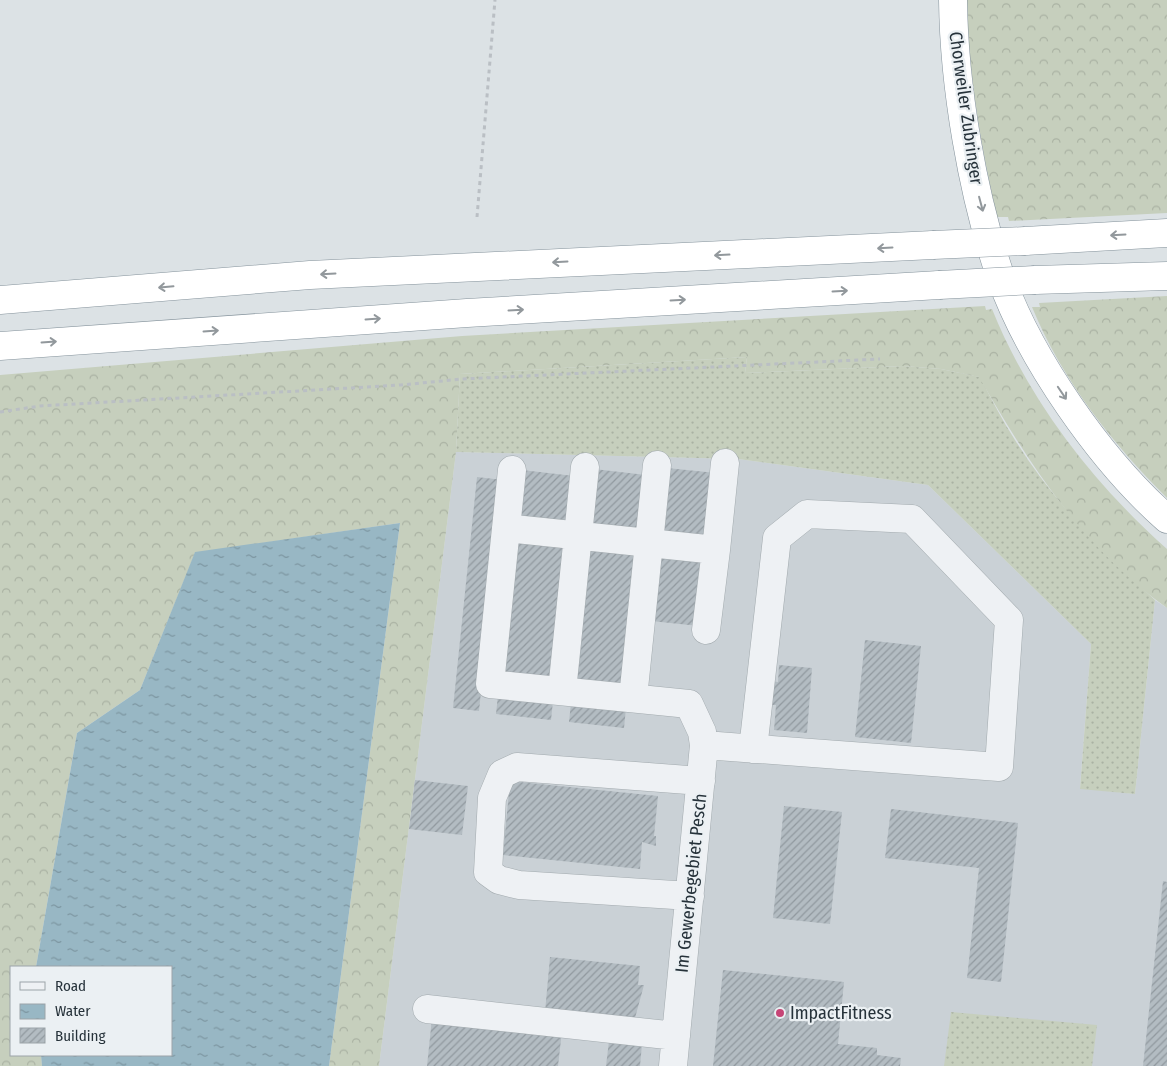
<svg xmlns="http://www.w3.org/2000/svg" width="1167" height="1066" viewBox="0 0 1167 1066" font-family="'Fira Sans Condensed',sans-serif">
<style>
.built{fill:#cad1d6}
.grass{fill:url(#grass-dots)}
.forest{fill:url(#forest-crowns)}
.water{fill:url(#water-ripples)}
.building{fill:url(#building-hatch)}
.lines{fill:none;stroke-linecap:round;stroke-linejoin:round}
.minor-casing{stroke:#a2aaae;stroke-width:29}
.highway-casing{stroke:#84929b;stroke-width:29}
.path{stroke:#babfc4;stroke-width:3;stroke-dasharray:4 4;stroke-linecap:butt}
.minor{stroke:#eef1f4;stroke-width:28}
.highway{stroke:#fff;stroke-width:28}
.highway-bridge-casing{stroke:#84929b;stroke-width:29;stroke-linecap:butt}
.highway-bridge{stroke:#fff;stroke-width:28}
.oneway{stroke:#92989c}
.poi-dot{fill:#c64576;stroke:#ebf0f3;stroke-width:2}
.labels{text-anchor:middle;dominant-baseline:central;stroke-width:4.5;stroke-linejoin:round;paint-order:stroke}
.street-label{font-size:18px;fill:#26323a;stroke:#ebf0f3}
.poi-label{font-size:18px;fill:#26323a;stroke:#ebf0f3;text-anchor:start}
</style>
<defs>
<pattern id="grass-dots" width="8" height="8" patternUnits="userSpaceOnUse" patternTransform="scale(1.25)"><rect width="8" height="8" fill="#c6cfbd"/><path d="M2 2h.1M6 6h.1" fill="none" stroke="#aab2a3" stroke-width="1.8" stroke-linecap="round"/></pattern>
<pattern id="forest-crowns" width="20" height="18" patternUnits="userSpaceOnUse" patternTransform="scale(1.25)"><rect width="20" height="18" fill="#c6cfbd"/><path d="M2 6a3 3 0 1 1 6 0M12 15a3 3 0 1 1 6 0" fill="none" stroke="#aab2a3"/></pattern>
<pattern id="water-ripples" width="26" height="14" patternUnits="userSpaceOnUse" patternTransform="scale(1.25)"><rect width="26" height="14" fill="#98b7c4"/><path d="M2 4q2-2 4 0t4 0M15 11q2-2 4 0t4 0" fill="none" stroke="#7c95a0"/></pattern>
<pattern id="building-hatch" width="6" height="6" patternUnits="userSpaceOnUse" patternTransform="scale(1.25)"><rect width="6" height="6" fill="#b3bcc2"/><path d="M-1 1l2-2M0 6l6-6M5 7l2-2" fill="none" stroke="#91999f"/></pattern>
</defs>
<rect width="100%" height="100%" fill="#dce2e5"/>
<path class="built" d="M456 452 738 459 928 485 1091 644 1080 788 1135 794 1155 600 1167 608V1066H379Z"/>
<path class="grass" d="M747 357 745 373 903 366 941 369 980 377C991 398 1002 420 1015 440 1053 501 1103 552 1155 600L1135 794 1080 789 1091 644 928 485 738 459 456 452 460 374Z
M951 1012 1097 1025 1092 1066H944Z"/>
<path class="forest" d="M967 0H1167V213L1009 221 1008 217H997C981 145 968 74 967 0Z
M1167 296V498C1112 443 1062 380 1032 307H1040L1039 303Z
M985 306 986 310 992 309C1029 401 1094 484 1167 549V608C1085 550 1028 463 979 377L941 369 903 366 745 373 747 357 460 374 456 452 379 1066H329L400 523 195 553 140 690 77 733 36 967H11V1055H41L42 1066H0V375L462 336Z"/>
<path class="water" d="M400 523 329 1066H42L41 1055H171V967H36L77 733 140 690 195 552Z"/>
<path class="building" d="M667 468 716 473 708 538 660 533Z
M594 469 646 475 640 532 588 526Z
M522 470 574 476 568 525 517 519Z
M477 477 503 480 479 711 453 708Z
M516 539 567 544 553 681 502 675Z
M588 546 640 551 626 687 574 682Z
M659 554 707 560 699 626 651 621Z
M865 640 921 646 911 743 855 737Z
M779 665 812 668 807 733 774 730 776 705H769L771 681 778 682Z
M498 695 553 701 551 720 496 714Z
M571 703 626 708 624 728 569 722Z
M415 780 468 786 462 835 409 829Z
M510 781 658 796 654 836H656V846L642 842 640 869 503 855Z
M784 806 842 812 830 924 773 918Z
M891 809 1018 823 1001 982 967 978 979 868 885 858Z
M1163 881 1167 882V1066H1143Z
M550 957 640 966 638 985H644L635 1018 545 1012Z
M723 970 844 982 838 1044 877 1048V1055L901 1058 900 1066H713Z
M432 1018 562 1031 558 1066H427Z
M609 1041 642 1044 640 1066H606Z"/>
<g class="lines">
<defs>
<path id="minor" d="M512 470 490 684 689 704 702 732 704 745 673 1066
M506 528 716 550 706 630
M716 550 725 463
M562 691 585 467
M633 698 657 465
M704 745 999 767 1009 620 912 519 807 514 777 538 753 749
M690 896 519 885 499 880 488 872 492 798 502 774 517 767 701 781
M427 1009 676 1036"/>
<path id="highway" d="M953 0C954 86 972 193 1000 275 1029 358 1101 461 1167 519
M1025 241 1167 233
M1035 280 1167 276
M0 300 310 275 933 245
M0 346 467 313 939 285"/>
</defs>
<use href="#minor" class="minor-casing"/>
<use href="#highway" class="highway-casing"/>
<path class="path" d="M477 217 495 0
M0 412 40 406 401 385 462 379 880 359"/>
<use href="#minor" class="minor"/>
<use href="#highway" class="highway"/>
<defs>
<path id="highway-bridge" d="M933 245 1025 241
M939 285 1035 280"/>
</defs>
<use href="#highway-bridge" class="highway-bridge-casing"/>
<use href="#highway-bridge" class="highway-bridge"/>
</g>
<defs><path id="oneway-shaft" d="M-6 0H5M1.5-3L5.5 0L1.5 3" fill="none" stroke-width="1.6" stroke-linecap="round" stroke-linejoin="round" transform="scale(1.25)"/></defs>
<g class="oneway">
<use href="#oneway-shaft" transform="translate(981 204) rotate(75)"/>
<use href="#oneway-shaft" transform="translate(1118 235) rotate(177)"/>
<use href="#oneway-shaft" transform="translate(885 248) rotate(177)"/>
<use href="#oneway-shaft" transform="translate(722 255) rotate(177)"/>
<use href="#oneway-shaft" transform="translate(560 262) rotate(177)"/>
<use href="#oneway-shaft" transform="translate(328 274) rotate(177)"/>
<use href="#oneway-shaft" transform="translate(166 287) rotate(175)"/>
<use href="#oneway-shaft" transform="translate(840 291) rotate(-3)"/>
<use href="#oneway-shaft" transform="translate(678 300) rotate(-3)"/>
<use href="#oneway-shaft" transform="translate(516 310) rotate(-3)"/>
<use href="#oneway-shaft" transform="translate(373 319) rotate(-4)"/>
<use href="#oneway-shaft" transform="translate(211 331) rotate(-4)"/>
<use href="#oneway-shaft" transform="translate(49 342) rotate(-4)"/>
<use href="#oneway-shaft" transform="translate(1062 393) rotate(56)"/>
</g>
<circle class="poi-dot" cx="780" cy="1013" r="5"/>
<g class="labels">
<g class="street-label">
<text transform="translate(966 108) rotate(82)">Chorweiler Zubringer</text>
<text transform="translate(691 883) rotate(-84)">Im Gewerbegebiet Pesch</text>
</g>
<g class="poi-label">
<text x="790" y="1013">ImpactFitness</text>
</g>
</g>
<rect x="10" y="966" width="162" height="90" fill="#ebf0f3" stroke="#9ca4a9"/>
<rect x="20" y="982" width="25" height="8" fill="#eef1f4" stroke="#9ca4a9"/>
<text x="55" y="991" font-size="15" fill="#26323a">Road</text>
<rect x="20" y="1004" width="25" height="15" fill="url(#water-ripples)" stroke="#9ca4a9"/>
<text x="55" y="1016" font-size="15" fill="#26323a">Water</text>
<rect x="20" y="1028" width="25" height="15" fill="url(#building-hatch)" stroke="#9ca4a9"/>
<text x="55" y="1041" font-size="15" fill="#26323a">Building</text>
</svg>
